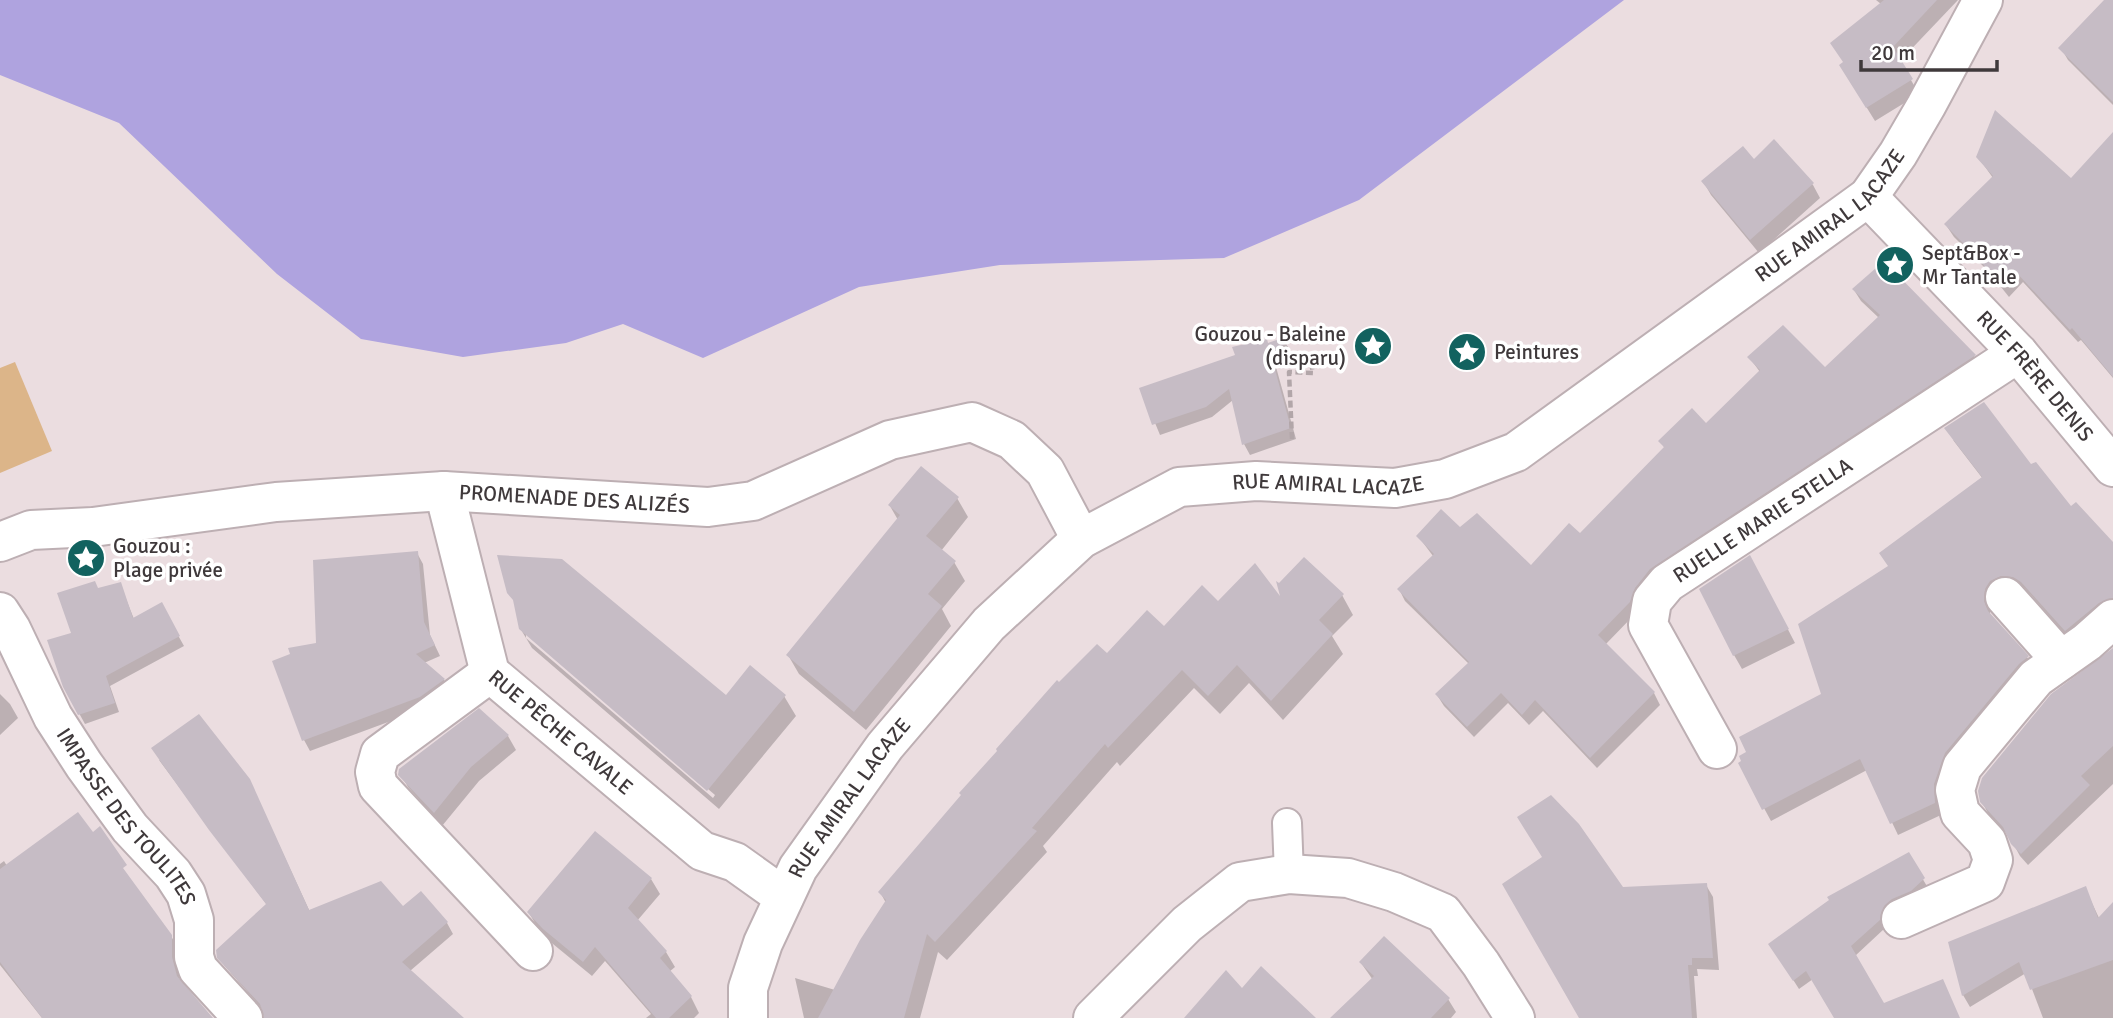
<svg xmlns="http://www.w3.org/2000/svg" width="2113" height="1018" viewBox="0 0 2113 1018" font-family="Signika,sans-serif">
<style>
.green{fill:#dcb589}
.water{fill:#afa3df}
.shadow{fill:#0003;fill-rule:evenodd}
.building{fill:#c6bcc5}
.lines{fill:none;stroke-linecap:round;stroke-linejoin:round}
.lane-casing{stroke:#bdafb3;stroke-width:32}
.street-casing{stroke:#bdafb3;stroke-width:42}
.secondary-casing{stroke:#bdafb3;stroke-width:42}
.path{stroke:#b2a6a9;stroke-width:4.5;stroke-dasharray:7 3.5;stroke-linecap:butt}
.lane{stroke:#fff;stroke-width:28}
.street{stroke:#fff;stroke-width:38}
.secondary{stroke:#fff;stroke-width:38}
.labels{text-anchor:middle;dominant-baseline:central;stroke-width:7;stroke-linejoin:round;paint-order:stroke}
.street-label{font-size:21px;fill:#3f393b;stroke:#fff}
.poi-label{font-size:21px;fill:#3f393b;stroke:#fff;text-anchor:start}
</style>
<rect width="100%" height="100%" fill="#ebdde0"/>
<path class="green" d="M15 362 52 451 0 473V368Z"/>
<path class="water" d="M0 0H1624L1359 200 1224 258 1000 265 859 287 703 358 623 324 566 343 463 357 361 339 277 274 119 123 0 75Z"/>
<path class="shadow" d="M1876 0H1958L1900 61 1919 94 1875 121 1849 79 1881 4Z
M2113 13V105L2068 60 2061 48Z
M2113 135V378L2081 340 2078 342 2023 282 2009 297 1989 272 1954 237 1946 225 1993 178 1978 157 2071 180Z
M1774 142 1813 185 1820 198 1759 253 1711 195 1703 181 1754 162Z
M1854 290 1974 356 1981 367 1635 614 1605 645 1654 693 1660 705 1597 768 1543 711 1529 725 1508 703 1474 737 1444 706 1437 695 1469 664 1405 601 1399 589 1433 556 1418 536 1460 529 1531 567 1580 536 1665 449 1661 441 1706 426 1760 372 1749 357 1825 370 1879 318 1861 301Z
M1284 340 1292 354 1276 367 1296 439 1250 455 1244 444 1233 400 1212 417 1160 435 1141 389Z
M1953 440 2031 467 2071 509 2113 544V610L2072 642 2030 594 2021 588 1990 602V615L2027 657 2034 669 1941 815 1898 835 1867 770 1771 821 1740 764 1823 695 1890 568 1983 479Z
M957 498 968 517 941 551 954 562 965 581 942 609 951 626 866 730 799 674 788 655 898 520 890 506Z
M417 553 423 564 430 635 440 656 424 663 444 680 450 691 426 708 310 751 304 740 275 662 318 645Z
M1757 570 1795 643 1742 669 1734 655Z
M120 584 134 619 161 605 184 646 110 686 119 712 85 724 64 686 73 634 98 590Z
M1342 595 1353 615 1332 636 1343 654 1283 720 1249 683 1220 714 1194 688 1120 766 1117 762 1043 846 1047 852 947 960 938 952 920 1018H804L795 978 835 990 886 903 880 892 1060 685 1107 656 1218 603 1284 604Z
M520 628 726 697 784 696 796 716 719 809 532 648ZM526 633 715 795 713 798 526 638Z
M2113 650V784L2028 865 2020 856 2009 836 1989 815 1982 802Z
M0 694 10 704 18 718 0 735Z
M479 711 508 736 516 750 479 781 442 826 408 787 400 773Z
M159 760 249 780 310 912 403 908 447 923 453 934 410 971 460 1018H265V1012L224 965 267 905Z
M1908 854 1928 888 1888 915 1884 929 1855 956 1890 1018H1836L1813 979 1799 989 1776 953Z
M4 861 7 866 171 936 178 948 179 977 184 988 211 1018H42L0 965V864Z
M651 879 660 894 637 921 666 952 675 967 669 972 691 997 699 1013 694 1018H646L651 1014 605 961 592 976 553 944 538 928 529 913Z
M1706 885 1713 897 1719 970 1697 969 1698 976H1694L1697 1018H1581L1622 889Z
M2085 888 2099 918 2113 904V1018H2043L2026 973 1970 1007 1963 995 1950 943Z
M1361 963 1448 999 1456 1012 1451 1018H1333L1373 980Z"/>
<path class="building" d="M1884 0H1937L1893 47 1913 79 1866 108 1839 65 1843 62 1830 43Z
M2104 0H2113V102L2058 48Z
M1995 110 2071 178 2113 132V377L2072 328 2070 330 2015 271 2000 286 1979 259 1944 224 1993 176 1976 157Z
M1774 139 1814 183 1750 240 1701 181 1743 146 1754 159Z
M1884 261 1976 355 1650 569 1635 588 1630 602 1598 635 1655 692 1590 758 1535 700 1522 715 1501 693 1467 727 1435 694 1469 662 1397 589 1434 554 1416 536 1441 509 1460 527 1477 513 1531 565 1569 523 1580 533 1664 447 1658 441 1692 408 1706 423 1760 370 1747 357 1783 325 1825 367 1880 315 1852 289Z
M1285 337 1287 342 1271 355 1291 428 1242 445 1229 389 1206 407 1152 425 1139 388 1235 355 1232 347 1267 339 1268 343Z
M1984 402 2031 464 2036 462 2071 506 2076 502 2113 542V598L2099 603 2065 631 2021 582 2013 577 2001 576 1990 581 1985 589 1984 601 1988 611 2029 656 2019 664 1945 753 1934 784 1935 803 1890 824 1860 759 1762 810 1738 763 1741 761 1739 756 1746 752 1739 737 1821 694 1798 624 1888 566 1879 553 1982 477 1944 428Z
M921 466 959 497 926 536 956 561 928 594 942 606 854 712 786 655 900 515 888 505Z
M418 551 424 622 435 645 416 654 445 679 420 697 302 741 272 661 290 654 288 648 316 643 313 560Z
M497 555 562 559 726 695 750 665 786 695 707 791 519 629 513 600 507 593Z
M1750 555 1789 629 1733 656 1699 589Z
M1304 557 1344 594 1319 620 1333 634 1271 701 1237 665 1208 696 1182 670 1108 748 1105 744 1032 828 1037 831 935 942 927 934 904 1018H818L860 940 886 900 878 892 961 795 959 793 997 751 996 749 1057 680 1059 682 1097 644 1107 653 1147 610 1164 626 1202 585 1218 601 1255 563 1280 596 1276 581 1279 583Z
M95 581 98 588 121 582 133 618 162 602 180 636 106 676 115 703 78 715 63 687 47 640 71 633 57 593Z
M2113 648V746L2081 776 2090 785 2021 854 2011 844 2003 827 1980 802 1978 791 1982 778 2051 694Z
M479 708 509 735 471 767 434 813 398 775 399 769Z
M199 714 250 779 309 910 381 881 403 906 421 891 448 922 402 962 464 1018H264L260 1004 217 958 216 950 266 904 209 830 151 748Z
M1551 795 1579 824 1623 887 1707 883 1713 958H1692V965H1688L1692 1018H1579L1502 884 1542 857 1517 817Z
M78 812 93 832 100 826 127 865 123 868 172 935V957L177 976 213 1018H42L0 962V869Z
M595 831 652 878 628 908 667 951 660 958 692 996 669 1018H656L595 947 583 962 543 929 527 912Z
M1909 852 1925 878 1911 891 1892 899 1884 906 1880 920 1851 946 1884 1003 1943 979 1960 1018H1834L1806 971 1793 981 1768 944 1829 900 1827 897Z
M2086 886 2098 918 2113 902V960L2030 990 2019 962 1962 996 1948 942Z
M1384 936 1450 998 1431 1018H1330L1374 976 1359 962Z
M1261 966 1316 1018H1184L1226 970 1242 988Z"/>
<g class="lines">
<defs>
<path id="lane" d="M1287 823 1289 874"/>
<g id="street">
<path id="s1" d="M1868 197 2018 353 2113 467"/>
<path id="s2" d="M444 491 490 673 702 851 735 862 784 897"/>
<path id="s3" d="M0 542 31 530 93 527 276 502 444 491 708 507 753 501 890 440 972 422 1012 440 1045 471 1081 539"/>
<path d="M2005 597 2061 660"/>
<path id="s4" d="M0 612 11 629 53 717 84 765 130 828 173 874 186 894 194 920V957L198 969 243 1018"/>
<path d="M490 673 380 754 375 772 378 786 533 951"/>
<path id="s5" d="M1717 749 1648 625 1652 601 1667 583 2018 353"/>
<path d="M1901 919 1985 882 1993 860 1987 842 1960 813 1955 790 1962 767 2036 678 2087 642 2113 619"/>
<path d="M1093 1018 1187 924 1240 882 1289 874 1348 878 1394 892 1443 913 1481 964 1515 1018"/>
</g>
<g id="secondary">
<path id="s6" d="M748 1018V988L763 943 798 868 885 746 989 624 1081 539 1179 487 1256 481 1395 488 1445 479 1516 452 1868 197 1898 154 1926 106 1983 0"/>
</g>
</defs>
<use href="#lane" class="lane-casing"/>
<use href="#street" class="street-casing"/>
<use href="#secondary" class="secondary-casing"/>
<path class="path" d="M1292 439 1289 372 1313 373 1309 352"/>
<use href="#lane" class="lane"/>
<use href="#street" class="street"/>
<use href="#secondary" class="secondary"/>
</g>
<defs>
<symbol id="sight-disc" viewBox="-11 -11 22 22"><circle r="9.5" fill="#12625f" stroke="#fff"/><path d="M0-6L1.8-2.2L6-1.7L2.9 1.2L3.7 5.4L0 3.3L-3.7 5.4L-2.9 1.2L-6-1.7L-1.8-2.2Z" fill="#fff"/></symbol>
</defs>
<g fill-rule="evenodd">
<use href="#sight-disc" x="1873" y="243" width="44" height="44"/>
<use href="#sight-disc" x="1351" y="324" width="44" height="44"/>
<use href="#sight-disc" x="1445" y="330" width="44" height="44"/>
<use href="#sight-disc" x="64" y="536" width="44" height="44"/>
</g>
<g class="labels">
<g class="street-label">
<text stroke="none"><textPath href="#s6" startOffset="1444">RUE AMIRAL LACAZE</textPath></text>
<text stroke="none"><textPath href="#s1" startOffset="245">RUE FRÈRE DENIS</textPath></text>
<text stroke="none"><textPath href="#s6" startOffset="856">RUE AMIRAL LACAZE</textPath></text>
<text stroke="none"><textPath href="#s3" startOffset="579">PROMENADE DES ALIZÉS</textPath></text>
<text stroke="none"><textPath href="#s5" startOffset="304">RUELLE MARIE STELLA</textPath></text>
<text stroke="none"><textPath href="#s2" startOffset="280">RUE PÊCHE CAVALE</textPath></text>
<text stroke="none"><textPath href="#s6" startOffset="247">RUE AMIRAL LACAZE</textPath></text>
<text stroke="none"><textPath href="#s4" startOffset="242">IMPASSE DES TOULITES</textPath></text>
</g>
<g class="poi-label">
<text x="1922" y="253">Sept&amp;Box -<tspan x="1922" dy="24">Mr Tantale</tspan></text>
<text x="1346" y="334" text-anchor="end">Gouzou - Baleine<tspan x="1346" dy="24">(disparu)</tspan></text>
<text x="1494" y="352">Peintures</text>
<text x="113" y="546">Gouzou :<tspan x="113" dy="24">Plage privée</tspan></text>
</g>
</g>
<path d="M1861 60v10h136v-10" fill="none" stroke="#3f393b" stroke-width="3.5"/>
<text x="1871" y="60" font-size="21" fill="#3f393b" stroke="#ffffff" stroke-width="5" paint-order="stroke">20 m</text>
</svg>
